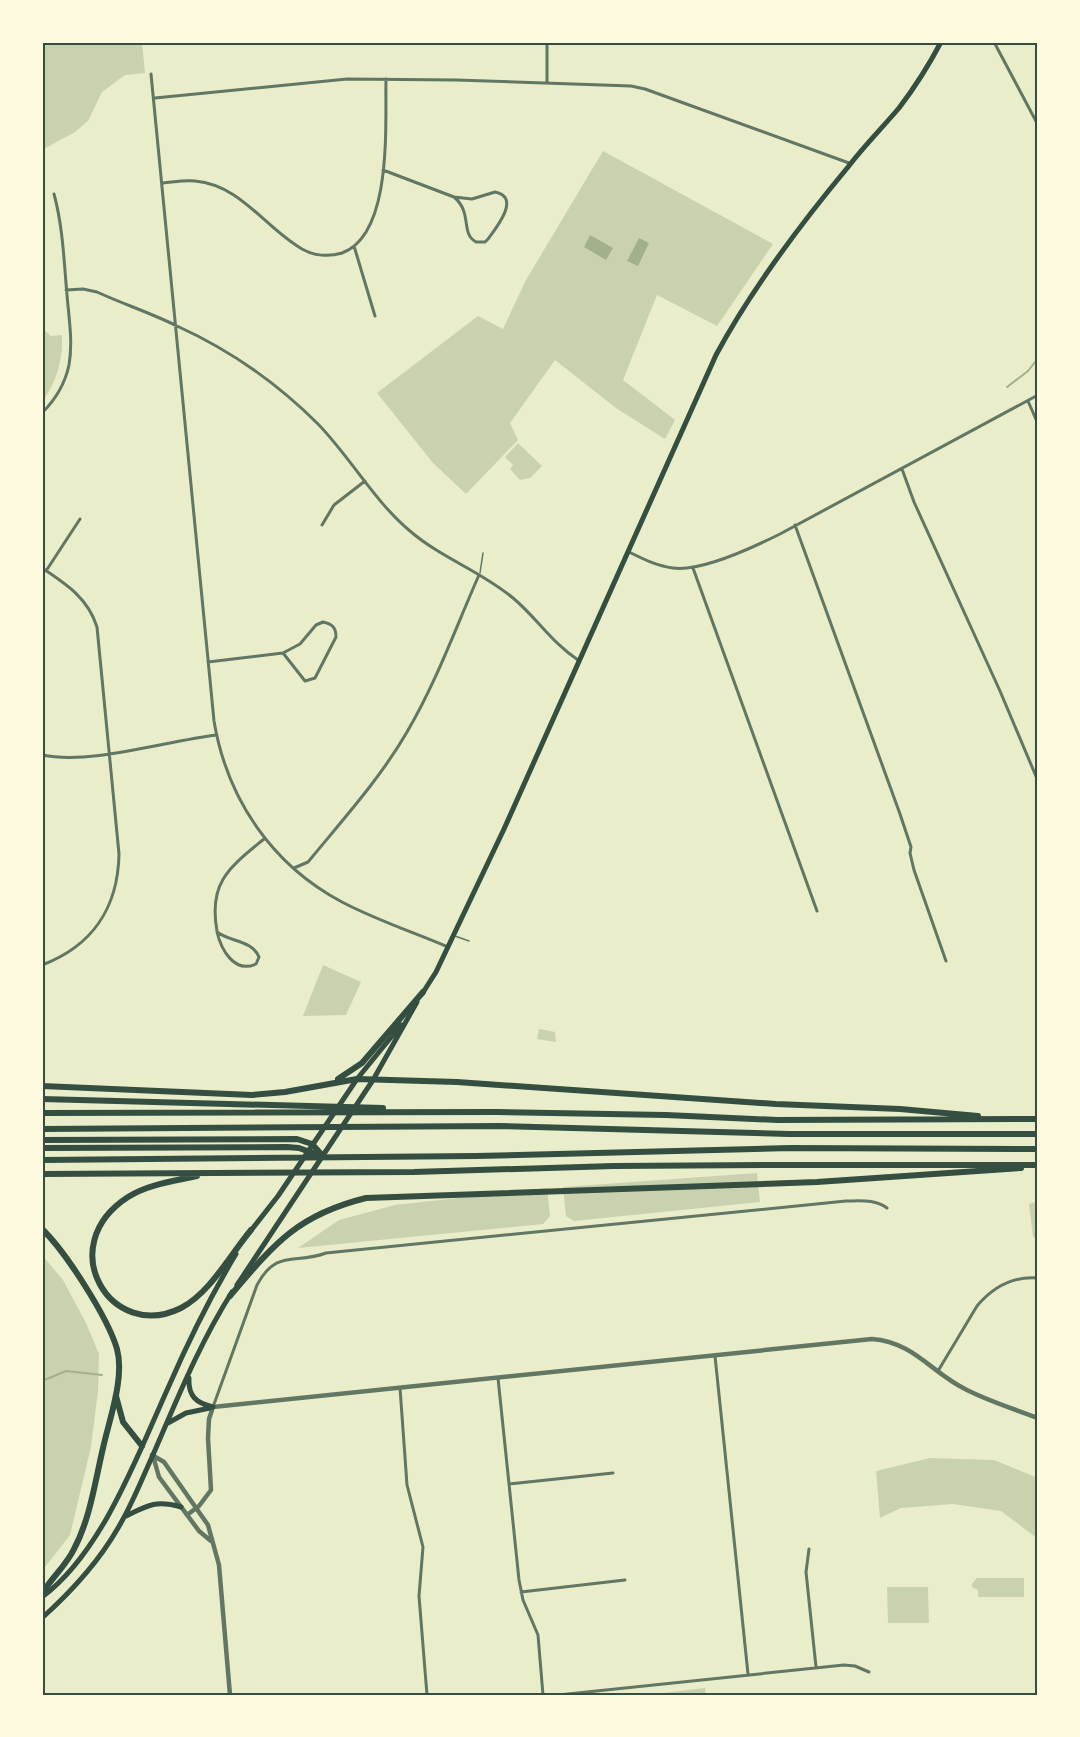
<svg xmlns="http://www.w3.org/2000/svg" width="1080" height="1737" viewBox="0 0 1080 1737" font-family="Commissioner,sans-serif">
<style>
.green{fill:#cad2ad}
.water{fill:#a3b18a}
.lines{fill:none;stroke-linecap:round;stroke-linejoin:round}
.stream{stroke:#a3b18a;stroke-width:2}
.service{stroke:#617663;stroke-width:1.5}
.minor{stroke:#617663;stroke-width:3}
.tertiary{stroke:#617663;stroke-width:4.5}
.primary{stroke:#344e41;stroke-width:5}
.motorway{stroke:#344e41;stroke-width:6}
.neatline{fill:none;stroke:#344e41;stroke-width:2}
</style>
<rect width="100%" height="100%" fill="#e9edc9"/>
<path class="green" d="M42 42H142L145 73 125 75 102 92 88 121 75 132 42 150Z
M603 151 773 244 717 326 657 295 623 380 675 420 665 439 616 408 555 360 510 423 518 440 466 494 433 463 377 393 478 316 503 329 526 280Z
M42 328 51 336 62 335C63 360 57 381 42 402Z
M518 443 542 466 530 478 520 480 510 469 513 465 505 457Z
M323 965 361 982 346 1015 303 1016Z
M539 1029 555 1032 556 1042 537 1039Z
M757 1173 760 1202 574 1221 566 1216 563 1187Z
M547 1188 550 1216 543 1224 298 1248 339 1220 395 1205Z
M1038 1201V1238L1033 1237 1029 1204Z
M42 1255 63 1280 86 1323 99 1354 98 1391 91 1447 70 1535 42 1571Z
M930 1458 994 1460 1038 1478V1539L1001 1511 953 1504 901 1508 880 1518 876 1471Z
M977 1578H1024V1597H978V1590L972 1587V1584Z
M887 1587H928L929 1623H888Z
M705 1688 706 1695H646Z"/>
<path class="water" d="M590 235 613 248 606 260 584 247Z
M639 238 649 243 638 266 627 261Z"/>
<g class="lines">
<path class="stream" d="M1007 387 1028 371 1035 362
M42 1381 66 1371 102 1375"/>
<path class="service" d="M480 573 483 553
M455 936 469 941"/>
<path class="minor" d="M994 42 1038 125
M151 74 214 721C227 799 272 865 342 902 376 920 413 932 448 947
M547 82V42
M155 98 347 79 456 80 631 86 645 89 849 163
M383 170 454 197
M163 183C174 182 184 180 195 181 241 185 265 228 302 249 314 256 329 257 342 253 393 234 385 124 386 79
M495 192C521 197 497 227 488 239L485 242H476C460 233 473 213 454 197L472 199Z
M354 246 375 316
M66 290 83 289 97 292C123 304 151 313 177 326 230 350 277 383 318 424 351 458 374 501 410 531 441 558 481 571 513 598 536 617 552 643 578 660
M1028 401 1038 424
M42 413C55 400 65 384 69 365 73 342 69 319 67 295 64 262 63 227 54 194
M902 469 914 502 1000 691 1038 781
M322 525 334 505 365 481
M795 525 900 814 911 847 910 853 914 870 946 961
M629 552C643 559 657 566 673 568 702 572 754 547 780 534L1038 395
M42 568C66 584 88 598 97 627L119 854C118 908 92 946 42 965
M693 568 817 911
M46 571 80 519
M323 622C332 624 336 627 336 637L315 678 305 681 283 653 300 644 316 625Z
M208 662 283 653
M42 755C92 765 165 741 217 735
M294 868 308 862 313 856C346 816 381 777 407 732 436 683 456 627 479 575
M217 931C208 882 230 867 264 839
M217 932C230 942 252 940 259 957L256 964C234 974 221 949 217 932Z
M715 1356 748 1674
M938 1371 977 1306C993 1287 1013 1276 1038 1278
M498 1378 519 1580 523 1600 538 1635 543 1695
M400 1388 407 1485 423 1547 419 1596 427 1695
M213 1407 257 1285C277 1248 295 1265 326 1253L846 1201C861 1201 875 1199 887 1208
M509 1484 613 1473
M809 1549 806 1572 816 1667
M521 1592 625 1580
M558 1695 844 1665 855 1666 869 1672"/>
<path class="tertiary" d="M152 1455 164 1462 208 1525 219 1565 230 1695
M153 1456 159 1477 199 1531 211 1541
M187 1515 199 1506 211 1490 208 1438 209 1419 213 1407 872 1339C913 1342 931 1372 965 1389 988 1401 1014 1409 1038 1418"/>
<path class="primary" d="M422 994 436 972 504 829 716 355C752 288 799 226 848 167 864 146 882 128 899 108 915 87 929 65 941 42
M249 1233 278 1196 357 1079 401 1025
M237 1285 373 1080 417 1002
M189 1378C188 1396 196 1403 213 1407
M168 1423 186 1413 210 1408
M126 1516C148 1505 156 1500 181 1507
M42 1597C102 1553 138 1454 168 1388 188 1342 210 1297 236 1254
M42 1618C72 1591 98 1563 118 1528 132 1505 141 1481 152 1457 176 1402 199 1344 232 1292"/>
<path class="motorway" d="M338 1079 362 1063 423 992
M42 1086 252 1095 285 1092 357 1079 457 1082 776 1104 900 1109 978 1116
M42 1099 383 1108
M42 1113 497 1112 666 1115 777 1120 1038 1119
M42 1129 500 1126 789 1134H1038
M42 1140 297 1139 312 1144 322 1155
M42 1148 287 1147 299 1148 318 1155
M42 1160 476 1156 790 1148 1038 1149
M42 1174 414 1172 614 1166 777 1165H1038
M197 1176C175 1181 148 1184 128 1197 52 1246 111 1343 181 1308 210 1293 230 1255 251 1230
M42 1229C66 1252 108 1318 117 1349 125 1378 109 1420 103 1448 95 1482 90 1519 74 1549 66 1566 51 1578 42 1594
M230 1296C274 1244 297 1215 366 1198L817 1182 1021 1168
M116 1396 123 1422 142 1446"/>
</g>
<rect width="1080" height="1737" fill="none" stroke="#fefae0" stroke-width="87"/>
<rect x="44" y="44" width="992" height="1650" class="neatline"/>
</svg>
